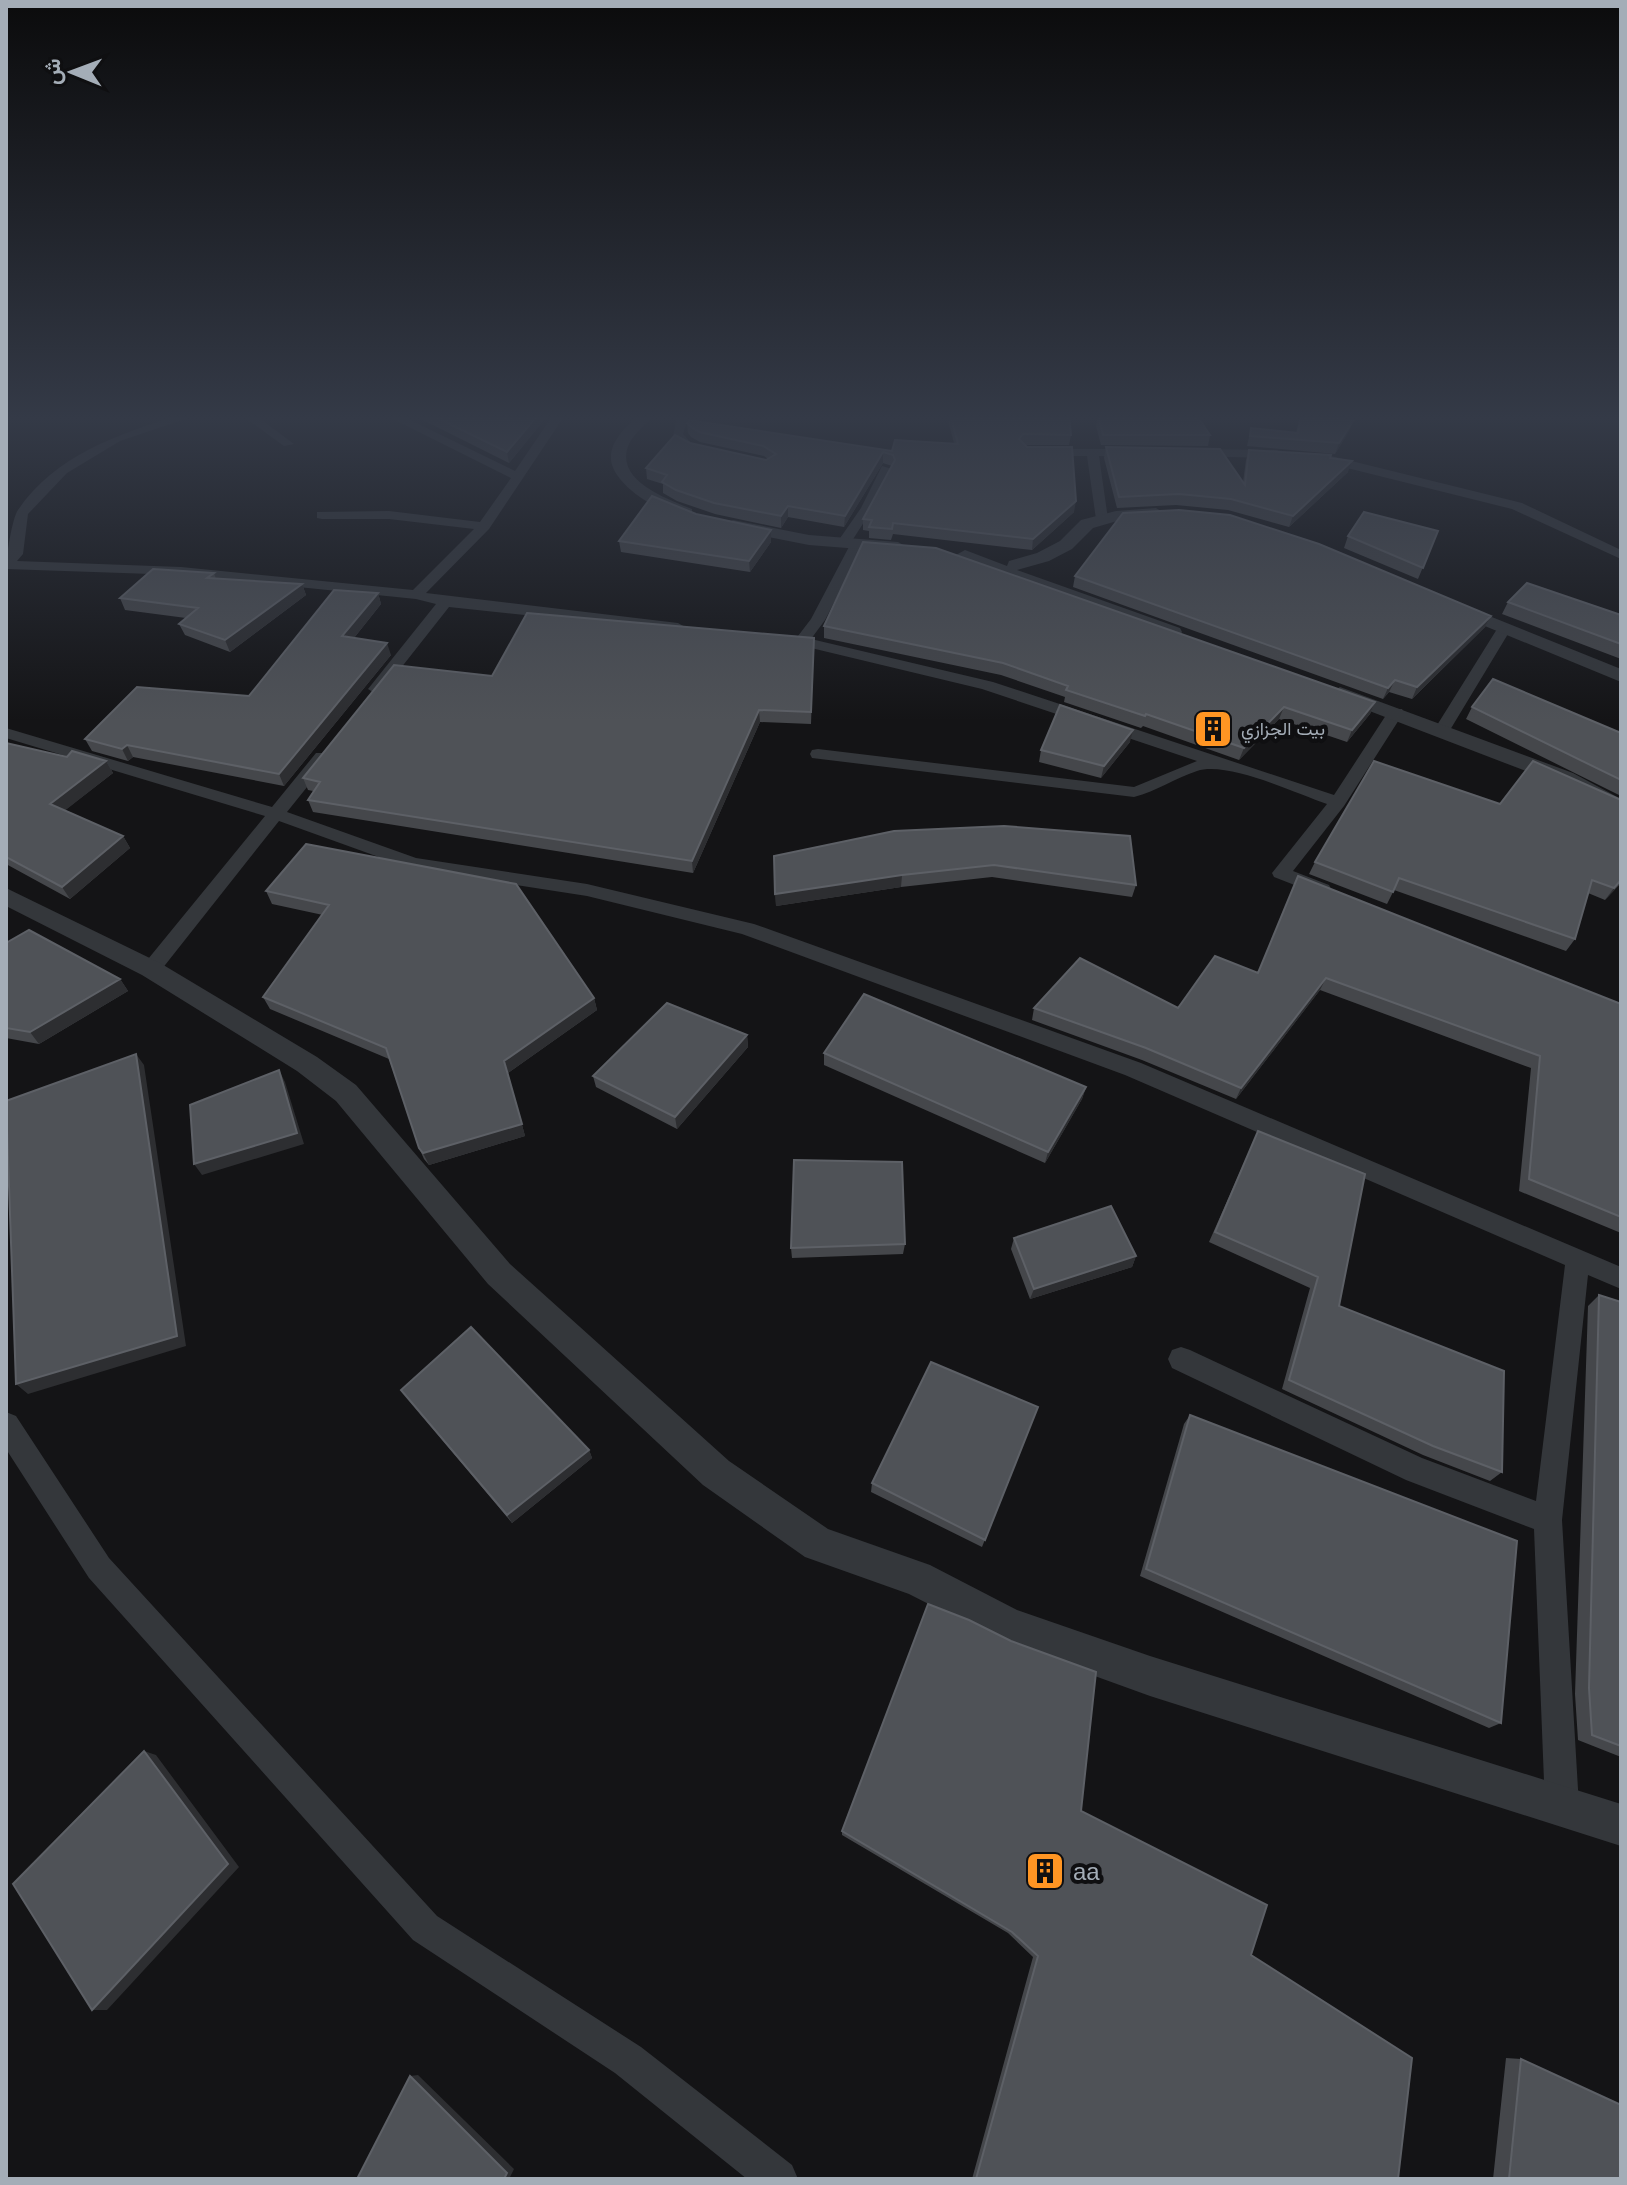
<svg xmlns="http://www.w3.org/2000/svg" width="1627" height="2185" viewBox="0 0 1627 2185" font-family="Helvetica,Vazirmatn,sans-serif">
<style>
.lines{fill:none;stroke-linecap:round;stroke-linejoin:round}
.minor{fill:#34373b;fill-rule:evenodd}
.tertiary{fill:#34373b;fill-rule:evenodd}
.wall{fill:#45474b}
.shaded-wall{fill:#2d2e31}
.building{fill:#4f5257;stroke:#5d6066;stroke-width:2}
.labels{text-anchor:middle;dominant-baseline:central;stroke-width:8;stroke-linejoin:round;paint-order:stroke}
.far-poi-label{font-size:18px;fill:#a4adb7;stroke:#0f0f11;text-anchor:start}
.near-poi-label{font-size:24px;fill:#a4adb7;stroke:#0f0f11;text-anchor:start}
</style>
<rect width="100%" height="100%" fill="#141416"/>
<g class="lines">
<path class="minor" d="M179 415H197L120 441 67 473 28 514 23 554 17 561 181 567 413 590 474 529 389 519H322L317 518V512L389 511 480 522 511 478 385 415H400L515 471 553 415H565L489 529 426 593 678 623 685 627 678 631 449 607 382 692 376 694 368 689 436 604 416 599 181 575 6 569C6 559 12 518 18 510 55 455 119 434 179 415Z
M241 415H255L294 444 284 446Z
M677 415H689L683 434 691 443 710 448V454L683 447 673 437Z
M1039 449H1133L1139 453 1133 457 1099 456 1108 519 1102 523 1096 519 1087 456H1043L1037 452Z
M1195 449 1277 450 1283 454 1277 458 1191 456V450Z
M1323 454 1522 503 1621 550V559L1512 509 1319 461V455Z
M882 466 892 469 873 508 848 547H838L836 544 861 508Z
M851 543 863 546 825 620 811 639 993 682 1334 795 1390 709H1402L1404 712 1344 806 1293 871 1329 885 1331 889 1329 893H1315L1274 877 1272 873 1327 804C1295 793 1228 761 1197 771 1175 778 1157 791 1134 797L812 758 810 754 812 750 818 749 1134 787 1197 761 982 689 782 641V635L798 636 811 619Z
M1504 625 1511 629 1450 730 1442 735 1436 733 1434 730 1497 629Z
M6 728 272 807 316 753H328L330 757 328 761 287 812 416 858 587 884 754 924 1141 1063 1621 1267V1289L1588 1275 1562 1520 1579 1806 1574 1818 1562 1823 1550 1818 1545 1806 1534 1529 1406 1480 1172 1368 1168 1359 1172 1350 1181 1347 1190 1350 1422 1458 1536 1501 1565 1265 1125 1075 742 934 587 896 412 869 279 821 158 974H144L141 969 144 964 265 816 6 738Z
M6 1412 16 1416 109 1558 437 1916 641 2047 792 2165 798 2179H747L615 2073 413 1940 89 1578 6 1449Z"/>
<path class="tertiary" d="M638 415H653C646 425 634 433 629 444 613 480 667 499 692 509V515C668 521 609 484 611 457 611 440 627 426 638 415Z
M1156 508 1164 513 1162 516 1117 521 1093 528 1072 549 1049 561 1017 570 1180 628 1182 632 1180 636 1173 638 970 566 956 555 965 550 1007 566 1009 561 1037 553 1060 541 1081 520 1116 511Z
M733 520 809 535 898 542 907 547 898 552 809 545 727 529 725 525Z
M1452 601 1621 669V682L1446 610 1443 606 1446 602Z
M1340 687 1573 773 1621 799V815L1557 783 1333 697 1330 693Z
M6 888 160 963 317 1057 356 1085 510 1264 729 1461 828 1529 930 1565 1017 1610 1150 1656 1621 1804V1846L1150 1696 1009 1645 909 1594 805 1557 703 1485 488 1284 336 1101 297 1071 142 975 6 906Z"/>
</g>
<path class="wall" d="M413 415H548L509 463Z
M950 415 1071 435 1069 445H1025L1074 512 1032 550 893 534 891 540 869 538V531L863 530V519L892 466 883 463 844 527 788 517 781 528 715 514 677 501 663 493V484L647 479 646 468 690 443 766 460 768 459 764 456 700 442 691 437 688 433 687 423 892 451 954 443 949 424Z
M1098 415 1210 435 1208 446 1101 445 1096 426Z
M1300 415 1353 421 1349 431 1335 454 1247 446 1251 428 1296 433Z
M1106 447 1243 482 1246 460 1249 450 1331 455 1330 458 1348 472 1289 527 1228 510 1176 505 1117 508 1104 458Z
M696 514 771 542 750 572 621 552 619 541Z
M1438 531 1418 579 1344 548 1348 536Z
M214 573 216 579 302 584 306 595 230 652 185 635 179 624 186 618 125 610 120 598Z
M1075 576 1491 616 1485 627 1412 699 1389 692 1383 699 1073 587Z
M378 593 381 604 354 638 391 655 284 786 133 757 128 761 92 751 85 739 249 696Z
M1508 602 1621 615V659L1502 614Z
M824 626 1375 702 1370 714 1347 742 1279 719 1239 760 1143 726 1141 728 1064 702 1065 697 1001 675 824 638Z
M814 638 811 724 760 722 693 873 313 812 308 800 313 791 308 790 303 778 492 676Z
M1472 707 1621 733V796L1466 719Z
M1130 742 1101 778 1039 762 1041 750Z
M6 743 67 757 106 761 113 773 65 810 123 836 130 848 70 899 6 864Z
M1621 800V883L1605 900 1588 893 1575 939 1566 951 1394 890 1387 904 1309 874 1315 862 1500 804Z
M894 831 1136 885 1132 897 992 877 901 887 776 906 774 856Z
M306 844 594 998 597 1010 508 1073 525 1136 429 1165 424 1159 419 1148 389 1059 270 1009 263 997 323 915 272 904 266 891Z
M6 943 120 979 128 991 39 1044 6 1038Z
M1257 973 1621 1004V1233L1519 1191 1531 1068 1320 990 1236 1099 1142 1060 1032 1020 1034 1008H1178Z
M747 1035 748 1047 677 1129 596 1087 593 1076Z
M824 1053 1086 1087 1082 1099 1045 1163 824 1065Z
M1258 1131 1339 1306 1502 1472 1490 1481 1423 1455 1282 1389 1310 1288 1209 1242Z
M1014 1238 1136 1256 1132 1267 1030 1299 1011 1249Z
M905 1244 903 1254 792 1258 791 1248Z
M1599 1295 1621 1302V1757L1578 1740 1575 1694 1588 1306Z
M401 1390 589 1450 592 1458 512 1523 408 1399Z
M1038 1407 982 1547 871 1492 872 1483Z
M1190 1415 1501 1723 1489 1728 1140 1576 1184 1424Z
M1081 1811 1251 1955 1398 2179H972L1033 1957 1008 1933 842 1835V1831Z
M1506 2058 1521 2059 1621 2179H1493Z"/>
<path class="shaded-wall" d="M538 415H548L509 463 507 452Z
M1353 421 1349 431 1335 454 1339 443Z
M883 452V463L844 527 845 516Z
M1352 461 1348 472 1289 527 1293 516Z
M1076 501 1074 512 1032 550 1033 539Z
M788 506V517L781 528V516Z
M771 530V542L750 572 749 561Z
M302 584 306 595 230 652 225 640Z
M378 593 381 604 346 648 342 636Z
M1491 616 1485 627 1412 699 1417 687Z
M387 643 391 655 284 786 279 774Z
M1395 680 1389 692 1383 699 1388 688Z
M1375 702 1370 714 1347 742 1352 730Z
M1284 707 1279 719 1239 760 1244 748Z
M759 710 760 722 693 873 692 861Z
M1133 730 1130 742 1101 778 1104 766Z
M127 745 133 757 128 761 122 749Z
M106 761 113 773 58 816 50 804Z
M123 836 130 848 70 899 62 887Z
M902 875 901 887 776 906 775 894Z
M1621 880V883L1605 900 1614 888Z
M1326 978 1320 990 1236 1099 1241 1088Z
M120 979 128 991 39 1044 30 1032Z
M594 998 597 1010 508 1073 525 1136 429 1165 423 1153 504 1061Z
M747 1035 748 1047 677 1129 675 1117Z
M136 1054 144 1065 186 1346 28 1394 16 1384Z
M279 1070 285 1082 304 1144 202 1175 194 1164Z
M1086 1087 1082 1099 1045 1163 1048 1152Z
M1136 1256 1132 1267 1030 1299 1034 1289Z
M589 1450 592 1458 512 1523 507 1515Z
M144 1751 156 1755 239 1867 107 2010H92Z
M418 2075 514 2169 509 2179H504L410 2076Z"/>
<path class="building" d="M431 415H538L507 452Z
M950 415H1069L1071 435 1023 434 1019 439 1027 447H1072L1076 501 1033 539 893 523 892 529 869 527 872 520 863 519 895 460 893 455 883 452 845 516 788 506 781 516 714 503 676 490 662 482 667 475 646 468 675 435 690 443 766 460 776 454 763 446 699 432 690 426 687 423 689 420 892 451 895 440 958 444Z
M1098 415 1197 416 1210 435H1103Z
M1301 415H1314L1353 421 1339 443 1250 436 1251 428 1298 433Z
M1106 447 1220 449 1245 485 1249 450 1331 455 1330 458 1352 461 1293 516 1231 499 1179 494 1119 497Z
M652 496 696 514 771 530 749 561 619 541Z
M1179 510 1230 515 1319 544 1491 616 1417 687 1395 680 1388 688 1075 576 1123 513Z
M1364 512 1438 531 1423 568 1348 536Z
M863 542 936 548 1375 702 1352 730 1284 707 1244 748 1146 714 1145 716 1066 690 1068 686 1003 663 824 626Z
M153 569 214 573 207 578 302 584 225 640 179 624 198 608 120 598Z
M1527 583 1621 615V644L1508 602Z
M334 590 378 593 342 636 387 643 279 774 127 745 122 749 85 739 137 687 249 696Z
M527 613 814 638 811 712 759 710 692 861 308 800 320 782 303 778 394 665 492 676Z
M1493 679 1621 733V780L1472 707Z
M1060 705 1133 730 1104 766 1041 750Z
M6 743 67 757 72 751 106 761 50 804 123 836 62 887 6 857Z
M1374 761 1500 804 1533 761 1621 800V880L1614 888 1592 880 1575 939 1399 878 1393 892 1315 862Z
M1004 826 1130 836 1136 885 994 865 902 875 775 894 774 856 894 831Z
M306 844 516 884 594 998 504 1061 522 1124 423 1153 419 1148 386 1048 263 997 329 905 266 891Z
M1298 876 1621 1004V1217L1529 1179 1540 1056 1326 978 1241 1088 1146 1048 1034 1008 1080 958 1178 1008 1215 956 1258 973Z
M29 930 120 979 30 1032 6 1028V943Z
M864 994 1086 1087 1048 1152 824 1053Z
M667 1003 747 1035 675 1117 593 1076Z
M136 1054 177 1336 16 1384 6 1101Z
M279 1070 297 1133 194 1164 190 1105Z
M1258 1131 1365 1174 1339 1306 1504 1371 1502 1472 1433 1446 1289 1380 1318 1277 1215 1232Z
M794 1160 902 1162 905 1244 791 1248Z
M1111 1206 1136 1256 1034 1289 1014 1238Z
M1599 1295 1621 1302V1746L1592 1735 1589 1688Z
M471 1327 589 1450 507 1515 401 1390Z
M931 1362 1038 1407 985 1540 872 1483Z
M1190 1415 1517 1541 1501 1723 1146 1569Z
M928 1604 969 1620 1011 1641 1096 1672 1081 1811 1267 1905 1251 1955 1412 2058 1398 2179H976L1038 1956 1012 1932 842 1831Z
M144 1751 228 1864 92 2010 13 1884Z
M1521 2059 1621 2105V2179H1509Z
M410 2076 507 2173 504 2179H357Z"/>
<linearGradient id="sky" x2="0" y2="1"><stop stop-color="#0b0b0c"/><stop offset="0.58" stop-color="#343a47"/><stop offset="1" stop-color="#343a47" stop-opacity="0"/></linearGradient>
<rect width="1627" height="721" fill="url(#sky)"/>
<defs>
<symbol id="building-square" viewBox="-11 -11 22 22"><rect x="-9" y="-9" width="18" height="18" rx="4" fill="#ff9523" stroke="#0f0f11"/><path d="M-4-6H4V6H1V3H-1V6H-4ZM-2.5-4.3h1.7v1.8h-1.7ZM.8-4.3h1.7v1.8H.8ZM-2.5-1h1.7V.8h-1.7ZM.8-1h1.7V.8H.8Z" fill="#111"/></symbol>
</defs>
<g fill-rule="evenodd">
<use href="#building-square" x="1191" y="707" width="44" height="44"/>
<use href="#building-square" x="1023" y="1849" width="44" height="44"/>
</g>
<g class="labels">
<g class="far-poi-label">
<text x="1241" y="729">بيت الجزازي</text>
</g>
<g class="near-poi-label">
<text x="1073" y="1871">aa</text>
</g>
</g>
<rect width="1627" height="2185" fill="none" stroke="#a4adb7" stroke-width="16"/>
<g transform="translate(72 72) rotate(271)" stroke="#0f0f11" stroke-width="6" paint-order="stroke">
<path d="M0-6L14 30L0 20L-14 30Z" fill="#a4adb7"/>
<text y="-12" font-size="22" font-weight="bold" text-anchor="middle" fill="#a4adb7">ش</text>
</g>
</svg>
